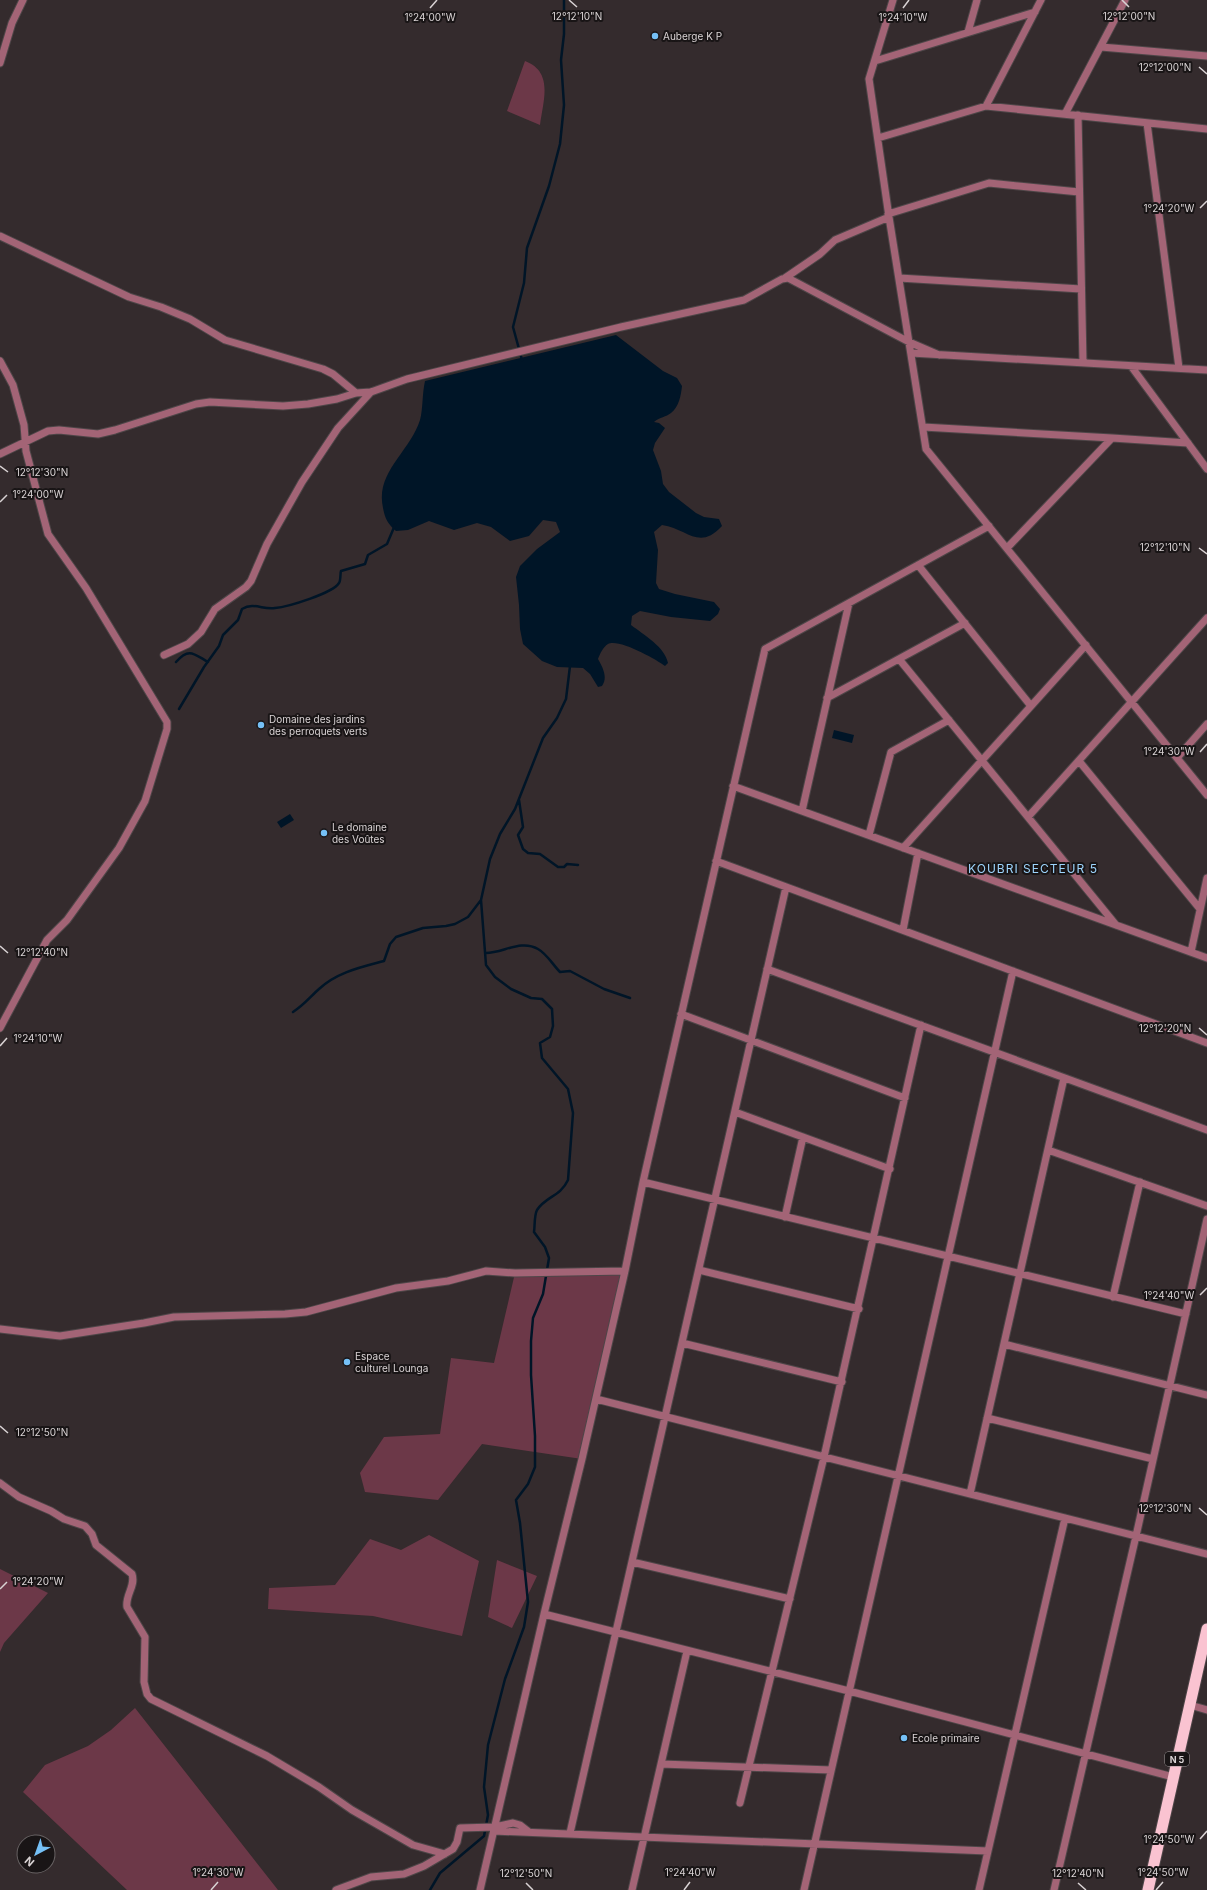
<svg xmlns="http://www.w3.org/2000/svg" width="1207" height="1890" viewBox="0 0 1207 1890" font-family="Inter,sans-serif">
<style>
.green{fill:#6c3848}
.water{fill:#001527}
.lines{fill:none;stroke-linecap:round;stroke-linejoin:round}
.stream{stroke:#001527;stroke-width:2.5}
.minor-casing{stroke:#4e4648;stroke-width:9}
.trunk-casing{stroke:#4e4648;stroke-width:13}
.minor{stroke:#a36476;stroke-width:7}
.trunk{stroke:#fac3d1;stroke-width:11}
.ticks{fill:none;stroke:#d9d3d4;stroke-width:1.5}
.poi-dot{fill:#75c0f6;stroke:#191516;stroke-width:1.5}
.labels{text-anchor:middle;dominant-baseline:central;stroke-width:4;stroke-linejoin:round;paint-order:stroke}
.shield{fill:#191516;stroke:#9f9a9b;stroke-width:1}
.shield-label{font-size:9px;font-weight:bold;fill:#d9d3d4}
.poi-label{font-size:10px;fill:#d9d3d4;stroke:#191516;text-anchor:start}
.quarter-label{font-size:12px;letter-spacing:1px;fill:#9dd4fc;stroke:#191516}
.ticks-label{font-size:10px;text-anchor:middle;fill:#d9d3d4;stroke:#191516;stroke-width:4;stroke-linejoin:round;paint-order:stroke}
</style>
<rect width="100%" height="100%" fill="#342b2d"/>
<path class="green" d="M525 61C554 72 543 101 540 125L507 111Z
M625 1271 582 1459 482 1444 438 1500 365 1492 360 1473 384 1437 440 1434 451 1358 494 1363 515 1273Z
M429 1535 479 1561 462 1636 373 1616 268 1609 269 1588 335 1585 370 1539 401 1550Z
M497 1560 537 1576 512 1628 488 1617Z
M0 1569 48 1593 4 1643 0 1652Z
M135 1708 278 1890H127L23 1792 45 1765 88 1746 111 1730Z"/>
<path class="water" d="M616 335 663 371 677 378 682 386C681 395 679 407 671 413 666 417 660 417 654 422L659 423 665 428 655 443 653 450 661 471 663 484 669 492 696 513 704 517 719 519 722 526C699 551 688 529 662 525L654 532 658 550 656 583 659 589 675 594 714 602 720 609 718 614 710 621 671 617 640 611 632 616 631 625C644 635 665 647 668 663L665 666C656 659 618 638 608 644 603 647 600 654 598 659 603 668 608 677 602 686L598 687 590 674 583 668 557 667 542 661 523 644 520 629 519 605 516 577 520 566 537 549 560 532 556 522 543 520 529 536 510 541 491 527 477 523 454 530 429 521 408 530 396 531C388 524 385 519 383 508 375 472 410 452 420 420 423 409 422 394 425 381Z
M834 730 854 735 852 743 832 738Z
M290 814 294 820 281 828 277 822Z"/>
<g class="lines">
<path class="stream" d="M522 360 513 327 524 283 527 248 549 186 560 144 564 105 561 60 564 34V0
M176 662C189 647 194 654 208 662
M179 709 204 667 219 646 223 635 238 620 242 609C254 602 263 610 275 608 288 607 333 593 339 583 341 580 340 574 341 571L365 564 368 555 387 544 395 525
M519 800 523 827 518 835 523 849 528 853 540 854 558 867H564L567 864 578 865
M486 953C503 953 521 939 538 949 547 954 553 965 560 972L570 971 604 989 630 998
M293 1012C304 1005 310 997 319 989 337 972 362 967 384 961L390 944 396 937 423 928 446 926 455 924 468 917 481 900
M430 1890 440 1873 484 1836 488 1815 484 1787 488 1745 505 1679 524 1627 528 1602 520 1523 516 1500 528 1484 535 1467V1436L531 1375V1341L533 1318 543 1294 549 1258 545 1247 534 1232C535 1226 534 1216 537 1210 546 1196 560 1197 568 1180L573 1113 568 1089 542 1058 540 1043 550 1037 553 1026 552 1009 542 999 531 998 511 989 495 977 486 965 481 900 490 859 500 834 515 809 543 738 557 718 566 699 570 666"/>
<defs>
<path id="minor" d="M893 0 869 79 889 217 926 449 1207 795
M968 32 977 0
M1101 47 1207 56
M875 61 1035 12
M0 63 12 23 23 0
M986 106 1041 0
M1065 114 1125 0
M1078 115 1083 363
M1147 123 1179 368
M878 138 986 106 1207 129
M888 214 989 183 1079 192
M0 236 129 297 161 307 190 319 225 340 323 369 333 374 356 393
M785 278 820 254 835 240 889 217
M899 278 1081 289
M911 353 1207 370
M0 361 13 385 24 425 26 451 48 534 86 588 167 722V729L145 801 119 848 67 920 47 940 0 1028
M1131 366 1207 469
M923 427 1112 438
M0 454 48 431 59 430 98 434 115 430 196 404 210 402 283 406 308 404 337 399 356 393 371 392 407 379 621 327 744 300 782 279 788 278 909 342 939 355
M1007 548 1112 438 1188 443
M918 565 1031 706
M164 655 188 644 201 632 215 609 246 587 251 581 267 544 302 482 338 428 371 392
M899 659 1116 925
M827 698 965 623
M1177 758 1207 724
M1079 761 1200 909
M733 786 1207 958
M802 811 849 603
M1028 817 1207 618
M869 835 891 752 949 720
M903 848 1086 645
M716 861 1207 1043
M903 930 918 853
M1191 952 1207 878
M767 969 1207 1130
M681 1014 905 1098
M735 1112 890 1169
M1048 1150 1207 1206
M643 1182 1186 1314
M785 1217 803 1137
M699 1270 859 1309
M1113 1297 1140 1182
M0 1329 60 1336 144 1323 174 1317 285 1314 306 1312 396 1288 448 1281 486 1271 515 1273 625 1271
M682 1343 842 1382
M1004 1344 1207 1395
M596 1399 1207 1554
M987 1418 1153 1459
M0 1483 19 1497 51 1511 64 1519 85 1526 92 1534 96 1545 132 1574C136 1586 125 1595 127 1607L145 1637 144 1682 147 1694 151 1699 267 1756 319 1787 352 1810 413 1845 445 1854
M970 1494 1064 1078
M632 1562 790 1599
M544 1614 849 1691 1173 1777
M1190 1705 1207 1710
M661 1764 831 1770
M740 1803 824 1457 921 1025
M494 1831 988 1851
M570 1833 786 887
M336 1890 371 1877 404 1874 424 1866 453 1849 457 1842 460 1828 495 1827 513 1823 520 1825 529 1832
M480 1890 544 1614 582 1459 625 1271 643 1182 765 649 989 526
M632 1890 687 1651
M804 1890 1013 971
M979 1890 1065 1518
M1054 1890 1136 1536 1207 1219"/>
<path id="trunk" d="M1148 1890 1207 1629"/>
</defs>
<use href="#minor" class="minor-casing"/>
<use href="#trunk" class="trunk-casing"/>
<use href="#minor" class="minor"/>
<use href="#trunk" class="trunk"/>
</g>
<path class="ticks" d="M569 0 577 7M1122 0 1129 7M430 8 437 0M903 8 909 0M1199 67 1207 74M1200 208 1207 201M0 466 8 472M0 502 7 495M1199 548 1207 554M1200 752 1207 744M0 946 8 953M1199 1028 1207 1035M0 1046 7 1038M1200 1295 1207 1288M0 1426 8 1433M1199 1508 1207 1515M0 1589 7 1582M1200 1839 1207 1831M526 1883 533 1890M1078 1883 1086 1890M211 1890 218 1882M684 1890 690 1882M1156 1890 1163 1882"/>
<g class="poi-dot">
<circle cx="655" cy="36" r="4"/>
<circle cx="261" cy="725" r="4"/>
<circle cx="324" cy="833" r="4"/>
<circle cx="347" cy="1362" r="4"/>
<circle cx="904" cy="1738" r="4"/>
</g>
<g class="labels">
<rect class="shield" x="1165" y="1752" width="24" height="14" rx="3"/>
<g class="shield-label">
<text x="1177" y="1759">N 5</text>
</g>
<g class="poi-label">
<text x="663" y="36">Auberge K P</text>
<text x="269" y="719">Domaine des jardins<tspan x="269" dy="12">des perroquets verts</tspan></text>
<text x="332" y="827">Le domaine<tspan x="332" dy="12">des Voûtes</tspan></text>
<text x="355" y="1356">Espace<tspan x="355" dy="12">culturel Lounga</tspan></text>
<text x="912" y="1738">Ecole primaire</text>
</g>
<g class="quarter-label">
<text x="1033" y="868">KOUBRI SECTEUR 5</text>
</g>
</g>
<g class="ticks-label">
<text x="577" y="20">12°12'10"N</text>
<text x="1129" y="20">12°12'00"N</text>
<text x="430" y="21">1°24'00"W</text>
<text x="903" y="21">1°24'10"W</text>
<text x="1165" y="71">12°12'00"N</text>
<text x="1169" y="212">1°24'20"W</text>
<text x="42" y="476">12°12'30"N</text>
<text x="38" y="498">1°24'00"W</text>
<text x="1165" y="551">12°12'10"N</text>
<text x="1169" y="755">1°24'30"W</text>
<text x="42" y="956">12°12'40"N</text>
<text x="1165" y="1032">12°12'20"N</text>
<text x="38" y="1042">1°24'10"W</text>
<text x="1169" y="1299">1°24'40"W</text>
<text x="42" y="1436">12°12'50"N</text>
<text x="1165" y="1512">12°12'30"N</text>
<text x="38" y="1585">1°24'20"W</text>
<text x="1169" y="1843">1°24'50"W</text>
<text x="218" y="1876">1°24'30"W</text>
<text x="690" y="1876">1°24'40"W</text>
<text x="1163" y="1876">1°24'50"W</text>
<text x="526" y="1877">12°12'50"N</text>
<text x="1078" y="1877">12°12'40"N</text>
</g>
<g transform="translate(36 1854) rotate(221)"><circle r="19" fill="#191516" stroke="#666162"/>
<path d="M0-3L7 15L0 10L-7 15Z" fill="#75c0f6"/>
<text y="-6" font-size="11" font-weight="bold" text-anchor="middle" fill="#d9d3d4">N</text>
</g>
</svg>
